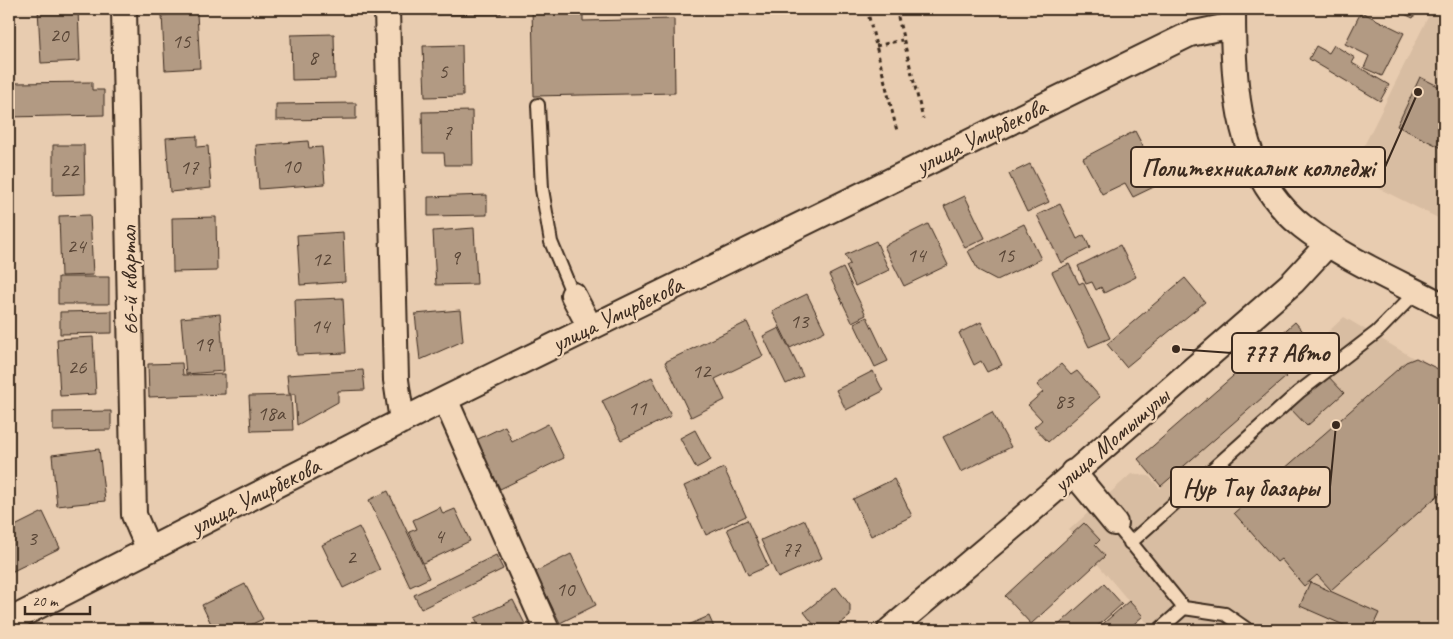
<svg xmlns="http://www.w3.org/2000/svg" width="1453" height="639" viewBox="0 0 1453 639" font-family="Caveat,sans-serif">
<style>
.built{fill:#d8bda2}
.building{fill:#b29a83;stroke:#3b2a1e}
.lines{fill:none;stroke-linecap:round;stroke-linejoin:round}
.lane-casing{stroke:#3b2a1e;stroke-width:16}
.street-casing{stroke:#3b2a1e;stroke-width:28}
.path{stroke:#3b2a1e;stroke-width:3;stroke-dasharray:4 4;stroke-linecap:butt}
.lane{stroke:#f3d7b9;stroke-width:12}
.street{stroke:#f3d7b9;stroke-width:24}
.labels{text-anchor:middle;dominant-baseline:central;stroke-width:4.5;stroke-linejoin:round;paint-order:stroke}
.number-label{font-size:21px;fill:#594637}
.street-label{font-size:24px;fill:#3b2a1e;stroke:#f3d7b9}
.leader{fill:none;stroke:#3b2a1e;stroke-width:2}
.callout-dot{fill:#3b2a1e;stroke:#f3d7b9;stroke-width:2}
.callout{fill:#f3d7b9;stroke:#3b2a1e;stroke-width:2}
.callout-label{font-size:25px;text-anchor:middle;font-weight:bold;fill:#3b2a1e}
</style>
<rect width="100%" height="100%" fill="#e8ccb0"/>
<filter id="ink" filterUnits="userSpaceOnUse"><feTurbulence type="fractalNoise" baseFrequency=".02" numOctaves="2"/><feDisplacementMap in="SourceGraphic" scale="10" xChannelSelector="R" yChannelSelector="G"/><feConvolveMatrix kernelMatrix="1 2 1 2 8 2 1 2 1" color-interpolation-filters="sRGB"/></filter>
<g filter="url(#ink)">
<path class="built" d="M1432 9H1444V221L1350 174Z
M1344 317 1444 376V630H1153L1069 530 1131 474 1149 476 1160 488Z"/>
<path class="building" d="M38 9H78L80 61 41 63Z
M431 9H501V14L431 15Z
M532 9H583V21L674 19 675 93 534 96Z
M1399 9H1418L1413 18 1398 11Z
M1361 12 1404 33 1382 76 1364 68 1369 56 1345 44Z
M197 13 200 68 165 70 162 15Z
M334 34 335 79 292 80 291 35Z
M462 45 463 96 425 97 423 46Z
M1334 45 1355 58 1352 63 1389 85 1380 101 1309 59 1316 46 1329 53Z
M1420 77 1444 89V149L1397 126Z
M92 82V90H104V115L9 117V106H15V83Z
M356 103V119L276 120V104Z
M472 111 473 165H445L444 153H423L422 112Z
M1135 131 1162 183 1133 197 1125 183 1102 194 1083 158Z
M197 136V147L208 146 211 188 170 192 166 138Z
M308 141 309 148 322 147 325 184 259 189 256 145Z
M53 145H84L85 194 53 195Z
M1030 164 1049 202 1027 212 1009 174Z
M487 195V215L428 216V197Z
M965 196 985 238 965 248 944 206Z
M1060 204 1077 239 1084 235 1090 248 1061 263 1037 215Z
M90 215 93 275 61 276 59 216Z
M216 217 217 271 173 272 172 218Z
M928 224 948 265 904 286 884 246Z
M1024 224 1041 259 997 280 978 270 968 251Z
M474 228 477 284 436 285 433 231Z
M343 232 345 282 300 285 297 235Z
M876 241 889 270 855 286 846 266 850 264 845 255Z
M1120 245 1136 277 1104 293 1101 287 1096 290 1092 282 1086 284 1078 266Z
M1069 264 1079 284 1083 282 1110 338 1089 347 1052 272Z
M843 268 866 315 852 322 829 275Z
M58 277H109V304H58Z
M1185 278 1205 302 1126 367 1107 344Z
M807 294 825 331 790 348 772 311Z
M343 298 346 353 297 355 295 300Z
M460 310 463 341 420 360 415 314Z
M112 311V333L60 334V312Z
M220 314 224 371 186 374 181 318Z
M867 317 888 361 875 367 854 323Z
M747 322 763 356 715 379 725 400 691 417 665 362Z
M981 322 1002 365 987 372 981 361 974 365 959 333Z
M1295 322 1308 337 1275 365 1286 377 1161 486 1138 459Z
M779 328 803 376 786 384 763 336Z
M93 337 96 394 60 396 57 339Z
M1416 358 1444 372V490L1331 590 1317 575 1304 586 1281 559 1277 562 1234 513 1406 362Z
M182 363 183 375 225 374V394L149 397 148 364Z
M1061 364 1071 375 1077 371 1100 397 1048 442 1034 427 1042 420 1028 405 1043 392 1037 385Z
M363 370 365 390 338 391V402L297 425 295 394H289L287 375Z
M873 371 883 391 846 410 836 390Z
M1326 374 1344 393 1307 426 1289 407Z
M652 377 671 416 621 440 602 401Z
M291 395 293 430 251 431 249 396Z
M111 411V430L53 431V412Z
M992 412 1011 447 961 472 943 437Z
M548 424 564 458 500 489 476 440 505 426 512 442Z
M695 430 711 460 696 468 680 438Z
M99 449 105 501 57 506 52 455Z
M724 468 746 516 706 535 684 486Z
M894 479 912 516 871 536 853 499Z
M388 491 429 578 410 587 369 500Z
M440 507 443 514 455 509 470 541 423 563 409 532 417 529 413 520Z
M43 512 60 548 9 573V529Z
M747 520 768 566 748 575 727 529Z
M805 520 822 558 778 578 761 540Z
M1084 523 1100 540 1095 545 1105 556 1031 624 1005 596Z
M359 527 380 570 343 588 322 545Z
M571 554 596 605 560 623 535 572Z
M496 555 503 569 421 609 414 595Z
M1310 582 1379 613 1371 630H1355L1300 606Z
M245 584 263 619 240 630H214L202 605Z
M1104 584 1122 604 1093 630H1053Z
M836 587 850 605V616L832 630H818L804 612Z
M513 600 528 630H481L475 618Z
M1129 601 1143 616 1127 630H1096Z
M709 616 715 630H677Z
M175 623 179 630H160Z"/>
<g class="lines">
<defs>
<path id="lane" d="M538 105 542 189 551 242 573 295
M1115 523 1184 608
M1130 543 1299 392 1377 332 1417 291
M1159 630 1184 608 1225 614 1248 630"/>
<path id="street" d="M124 9 134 515 149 550
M387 9 396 380 402 421
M1233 10C1233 87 1237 175 1302 226 1344 259 1397 281 1444 306
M573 295 590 327
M445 399 547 630
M1073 472 1115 523
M9 621 445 399 1190 34 1233 25
M890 630 1018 522 1293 282 1328 244"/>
</defs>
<use href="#lane" class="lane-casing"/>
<use href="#street" class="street-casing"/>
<path class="path" d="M867 9 897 131
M896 9 923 119
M876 46 902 40"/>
<use href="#lane" class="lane"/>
<use href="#street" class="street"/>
</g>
</g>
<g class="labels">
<g class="number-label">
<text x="59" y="35">20</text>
<text x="181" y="41">15</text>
<text x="313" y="57">8</text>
<text x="443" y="71">5</text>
<text x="447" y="132">7</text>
<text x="291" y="166">10</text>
<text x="189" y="167">17</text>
<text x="69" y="170">22</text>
<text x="76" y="246">24</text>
<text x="916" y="255">14</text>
<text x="1005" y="255">15</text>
<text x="455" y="257">9</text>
<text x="321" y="259">12</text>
<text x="799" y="321">13</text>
<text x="320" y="326">14</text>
<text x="203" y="344">19</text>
<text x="77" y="367">26</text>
<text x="701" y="371">12</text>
<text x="1064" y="401">83</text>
<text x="637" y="408">11</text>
<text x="271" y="413">18а</text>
<text x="439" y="536">4</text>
<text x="32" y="538">3</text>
<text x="791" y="549">77</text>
<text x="351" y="557">2</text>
<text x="565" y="589">10</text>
</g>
<g class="street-label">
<text transform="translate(981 136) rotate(-26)">улица Умирбекова</text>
<text transform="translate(129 281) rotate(-91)">66-й квартал</text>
<text transform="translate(617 314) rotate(-26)">улица Умирбекова</text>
<text transform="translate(1111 440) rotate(-41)">улица Момышулы</text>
<text transform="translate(255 496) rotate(-27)">улица Умирбекова</text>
</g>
</g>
<path class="leader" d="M1418 92L1385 167M1176 349L1232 353M1336 425L1330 487"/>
<g class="callout-dot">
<circle cx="1418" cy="92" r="5"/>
<circle cx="1176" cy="349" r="5"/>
<circle cx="1336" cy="425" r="5"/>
</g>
<g class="callout">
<rect x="1131" y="147" width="254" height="40" rx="5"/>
<rect x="1232" y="333" width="107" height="40" rx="5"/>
<rect x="1171" y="467" width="159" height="40" rx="5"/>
</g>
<g class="callout-label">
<text x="1258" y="176">Политехникалык колледжі</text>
<text x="1286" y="361">777 Авто</text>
<text x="1251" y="496">Нур Тау базары</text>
</g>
<rect width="1453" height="639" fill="none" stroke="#f3d7b9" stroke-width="30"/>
<rect x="15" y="15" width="1423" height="609" fill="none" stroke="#3b2a1e" stroke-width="2" filter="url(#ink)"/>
<path d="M25 606v8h65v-8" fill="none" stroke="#3b2a1e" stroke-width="2.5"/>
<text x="32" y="606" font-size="15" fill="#3b2a1e" stroke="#f3d7b9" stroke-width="4" paint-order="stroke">20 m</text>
</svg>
